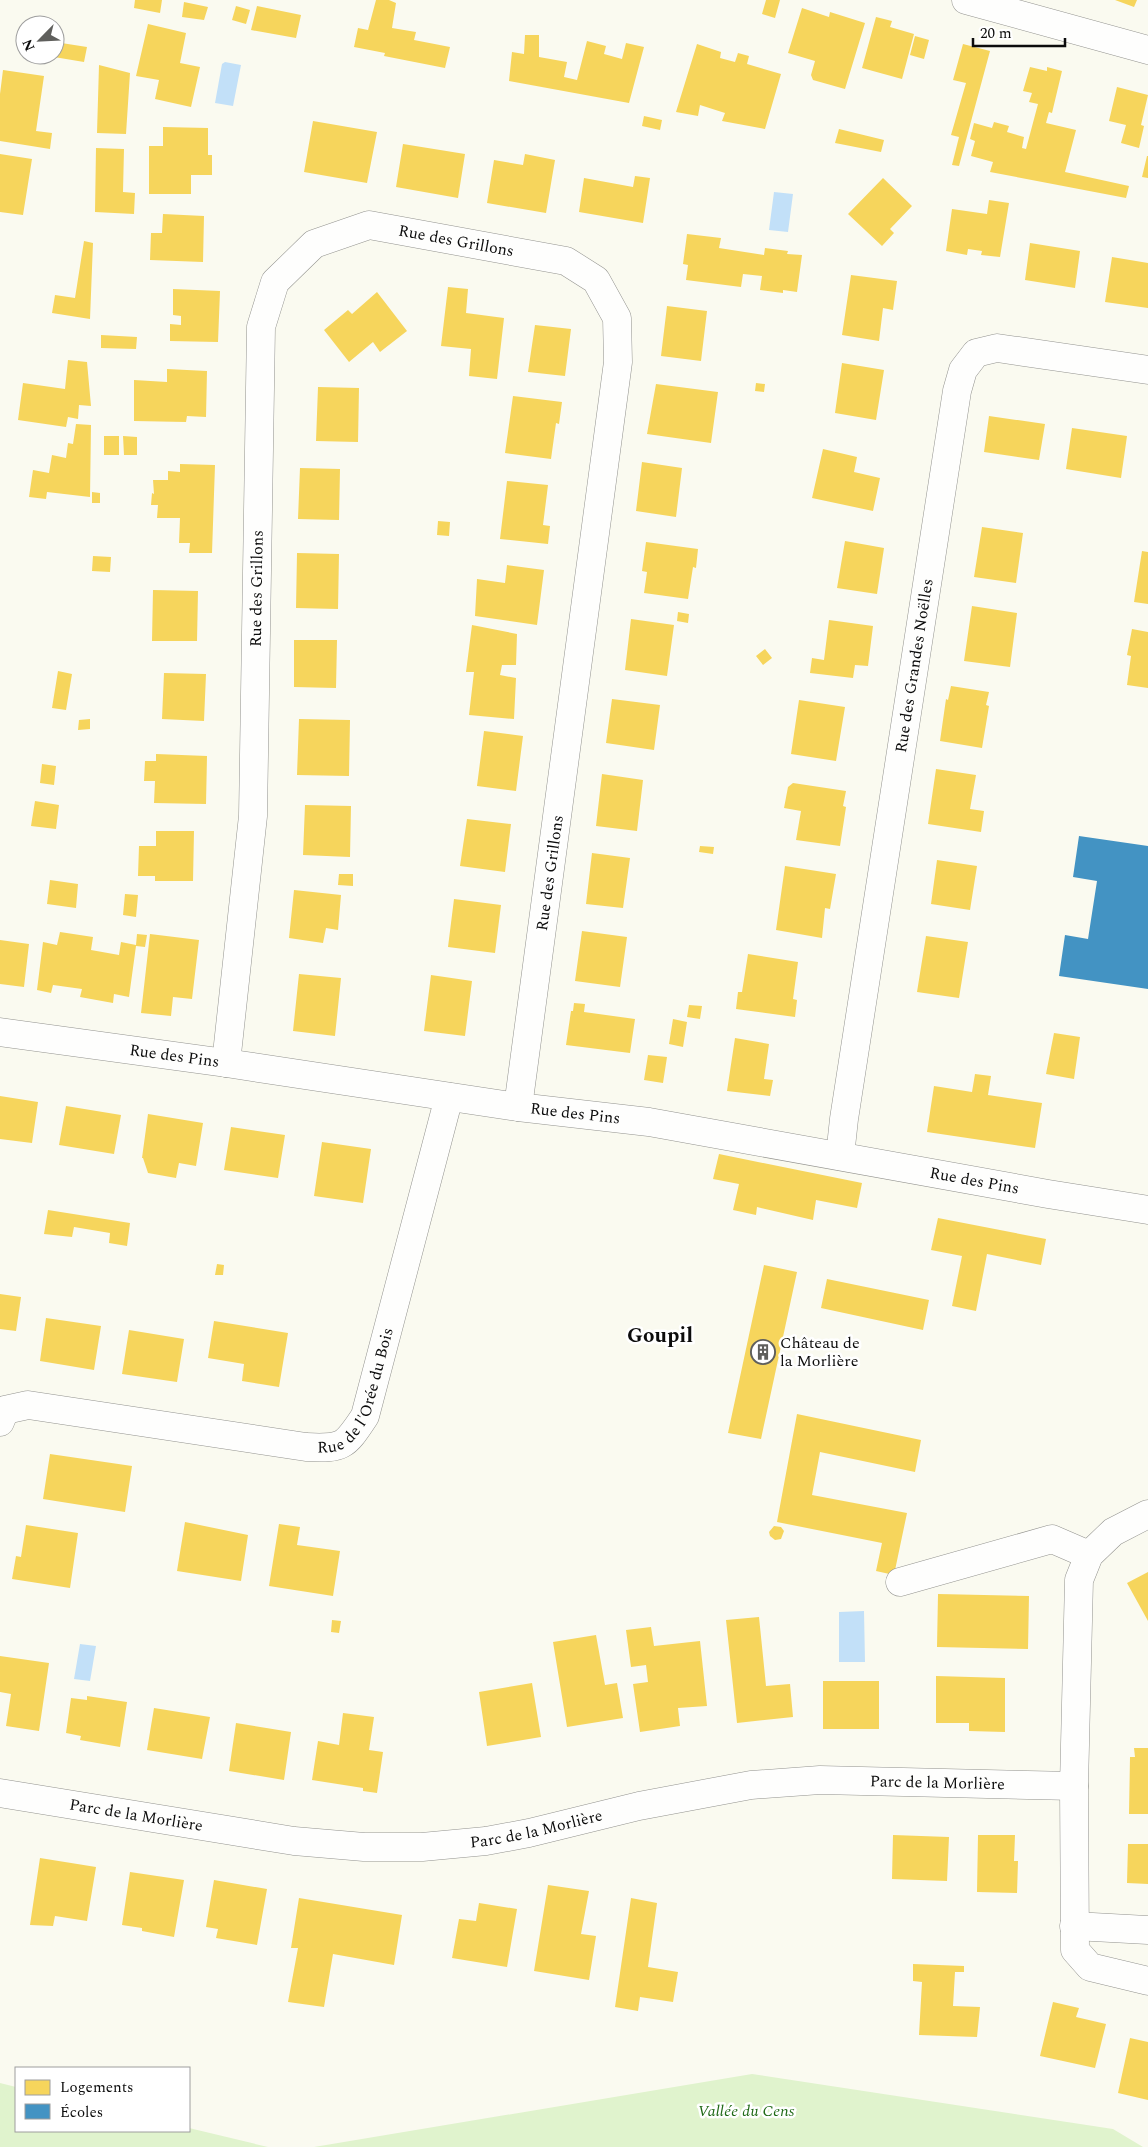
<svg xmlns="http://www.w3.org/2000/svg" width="1148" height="2147" viewBox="0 0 1148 2147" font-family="Spectral,serif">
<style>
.green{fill:#e0f3cd}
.water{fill:#c2e0f8}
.homes{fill:#f6d55c}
.schools{fill:#4393c3}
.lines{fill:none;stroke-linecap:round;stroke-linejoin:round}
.street-casing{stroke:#93938f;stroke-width:29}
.street{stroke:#fefefd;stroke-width:28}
.labels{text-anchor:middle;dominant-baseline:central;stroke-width:5;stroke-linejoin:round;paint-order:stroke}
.street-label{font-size:16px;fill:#0c0c0c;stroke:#fff}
.poi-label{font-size:16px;fill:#0c0c0c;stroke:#fff;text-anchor:start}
.park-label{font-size:16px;font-style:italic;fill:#1f6916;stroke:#fff}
.district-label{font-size:21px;font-weight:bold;fill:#0c0c0c;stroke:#fff}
</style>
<rect width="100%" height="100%" fill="#fafaf0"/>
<path class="green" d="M752 2074 1113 2129 1143 2147H314Z
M0 2083 16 2087V2131H189V2128L268 2147H0Z"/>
<path class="water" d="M225 62 241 65 233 106 215 103 222 64Z
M774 192 793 194 788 232 769 230Z
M864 1611 865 1662H839V1612Z
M80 1644 96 1646 90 1681 74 1679Z"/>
<path class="homes" d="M135 0H162L160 13 134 8Z
M376 0H389L396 3 392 28 416 32 414 40 450 47 445 68 384 56 385 53 354 47 358 28 368 30Z
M766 0H780L775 18 762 14Z
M1115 0H1137L1134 7Z
M184 2 208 7 204 20 182 17Z
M236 6 250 10 246 24 232 20Z
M257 6 301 15 296 38 251 30Z
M802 8 829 17 830 12 865 23 845 89 813 80 811 75 815 61 788 53Z
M876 17 892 21 890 27 914 34 902 79 862 68Z
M148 24 186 33 180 63 200 67 191 107 155 99 159 80 136 76Z
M525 35H539V57L567 62 564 77 577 80 587 41 606 46 604 54 622 59 626 43 644 47 629 103 509 81 512 52 524 54Z
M915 36 929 40 924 59 910 55Z
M55 42 87 47 84 62 48 56 55 55Z
M697 44 721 52 720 58 735 62 738 53 749 56 747 64 781 74 765 129 722 121 725 113 700 105 698 116 676 112Z
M963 44 990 51 959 166 952 165 959 137 951 135 966 83 953 80Z
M99 65 130 73 126 134 97 133Z
M1030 67 1047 71V67L1062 71 1052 113 1049 112 1046 123 1076 130 1065 172 1129 186 1126 198 990 172 993 162 971 156 975 141 970 139 974 123 992 128 994 122 1009 126 1007 132 1024 137 1022 148 1026 149 1038 104 1029 102 1032 93 1023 91Z
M3 70 44 76 36 131 52 133 50 149 0 141V94Z
M1117 87 1148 95 1141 125 1144 126 1139 148 1121 143 1126 125 1109 121Z
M644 116 662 120 660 130 642 126Z
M313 121 377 132 367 183 304 172Z
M163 127 208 128V155H212V175H191V194H149V146H163Z
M839 129 884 140 881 152 835 143Z
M403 144 465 154 458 198 396 187Z
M96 148 124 149 123 192 135 193 134 214 95 212Z
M0 154 32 159 23 215 0 212Z
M525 154 555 160 546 213 487 203 494 160 523 165Z
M1147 156H1148V178L1142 177Z
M635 176 650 178 643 223 579 212 584 178 633 187Z
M883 178 912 206 890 229 894 233 882 246 848 214Z
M989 200 1009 203 1000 257 981 255 982 251 968 249 967 255 946 251 952 209 987 214Z
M163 214 204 216 203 262 150 260 151 233H162Z
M687 234 721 238 719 248 764 255 765 248 788 251 787 254 802 255 797 292 783 290V293L760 290 762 276 743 274 741 287 686 280 688 265 683 264Z
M84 241 93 243 90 319 52 313 55 295 75 298Z
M1030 243 1080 251 1075 288 1025 280Z
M1112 257 1148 263V308L1105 302Z
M851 275 897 281 893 310 883 308 879 341 842 335Z
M448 287 468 289 466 313 504 318 497 379 469 376 471 349 441 346Z
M173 289 220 291 218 342 170 341V324L181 325V316L173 315Z
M377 292 407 331 380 352 373 342 349 362 324 330 348 310 352 314Z
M667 306 707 311 701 361 661 356Z
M535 325 571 329 565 376 528 372Z
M101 335 137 337 136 349 101 348Z
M68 360 87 362 91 406 79 405 78 419 68 417 66 427 18 420 23 383 65 389Z
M842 363 884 370 876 420 835 413Z
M167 369 207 371 206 417 187 416 186 422 134 421V380L167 382Z
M756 383 765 384 764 392 755 391Z
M656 384 718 392 711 443 647 434Z
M318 387 359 388 358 442 316 441Z
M513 396 562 402 559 424 556 423 551 459 505 453Z
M989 416 1045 424 1039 460 984 452Z
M76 424 91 425 90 497 47 492 46 499 29 497 33 470 49 473 52 455 66 458 68 443 73 444Z
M1072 428 1127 436 1121 478 1066 469Z
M104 436H119V455H104Z
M123 436 137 437V455H124Z
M823 449 857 457 854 472 880 478 873 511 812 498Z
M642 462 682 468 676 517 636 511Z
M180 464 215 465 212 553H189L190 543H179L180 518H157L158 505H151L152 493 154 494 153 480H168V471L180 472Z
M300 468 340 469 339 520 298 519Z
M507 481 548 485 543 525 550 526 548 544 500 539Z
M92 492 100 493V503H92Z
M438 521 450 522 449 536 437 535Z
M982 527 1023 533 1016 583 974 577Z
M845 541 884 548 877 594 837 588Z
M646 542 698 549 696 568 693 567 688 599 644 593 647 572 642 571Z
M1142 551 1148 552V604L1134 602Z
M297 553 339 554 338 609 296 608Z
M93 556 111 557 110 572 92 571Z
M507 565 544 570 537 625 475 616 477 579 505 583Z
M153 590 198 591 197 641H152Z
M972 606 1017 613 1010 667 964 661Z
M678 612 689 614 688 623 677 621Z
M631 619 674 625 667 676 625 670Z
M829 620 873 626 868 666 855 665 853 678 810 673 812 658 824 660Z
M472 625 517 634 516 665H502L500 675 516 678 514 719 469 715 474 672H466Z
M1132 629 1148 632V688L1127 685 1131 656 1127 655Z
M294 640H337L336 688 294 687Z
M765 649 772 658 763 665 756 656Z
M58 671 72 674 66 710 52 708Z
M164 673 206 674 204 721 162 719Z
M951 686 989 692 986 705 989 706 982 748 940 741 946 699 948 700Z
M612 699 660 705 654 750 606 743Z
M799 700 845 707 836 761 791 754Z
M90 719V729L78 730 79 720Z
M299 719 350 720 349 776 297 775Z
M484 731 523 736 516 791 477 786Z
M156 754 207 756 206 804 154 803 155 781H144L145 761H156Z
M42 764 56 766 54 785 40 783Z
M936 769 976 775 970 809 984 811 981 832 928 824Z
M602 774 643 780 637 831 596 826Z
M793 783 846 791 843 806 846 807 840 846 796 840 801 811 784 808 788 787Z
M35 801 59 805 56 829 31 826Z
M305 805 351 806 350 857 303 855Z
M467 819 511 824 505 872 460 866Z
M156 831H194L193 881H155V876H138L139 846H156Z
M700 846 714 847 713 854 699 852Z
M592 853 630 858 623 908 586 904Z
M937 860 977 866 970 910 931 904Z
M785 866 836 874 830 909 825 908 822 938 776 930Z
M339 874H353V886L338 885Z
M50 880 78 884 76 908 47 904Z
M294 890 341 895 338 930 326 928 323 943 289 938Z
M125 894 138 895 136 917 123 915Z
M454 899 501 905 495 953 448 947Z
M582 931 627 937 620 987 575 981Z
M60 932 93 937 91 950 119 955 121 942 136 945 137 934 147 935 145 947 136 946 129 997 114 994 113 1003 80 997 82 989 53 985 51 993 37 990 43 942 57 945Z
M150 934 199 940 192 999 173 997 171 1016 141 1013Z
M926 936 968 942 959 998 917 992Z
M0 940 29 944 24 987 0 984Z
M748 954 798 962 793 999 797 1000 795 1017 736 1009 738 992H742Z
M299 974 341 978 335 1036 293 1031Z
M431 975 472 981 465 1036 424 1031Z
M574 1003 585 1004 584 1012 635 1019 630 1053 566 1045 571 1011H573Z
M689 1005 702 1006 700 1019 687 1017Z
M673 1019 687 1022 683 1047 669 1044Z
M1054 1033 1080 1037 1074 1079 1046 1074Z
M735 1038 769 1044 764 1079 773 1080 770 1096 727 1091Z
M648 1055 667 1057 663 1083 644 1080Z
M975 1074 991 1076 988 1095 1042 1103 1035 1148 927 1132 934 1086 972 1092Z
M0 1096 38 1102 32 1143 0 1139Z
M66 1106 121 1115 114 1154 59 1145Z
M148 1114 203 1123 196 1166 179 1163 176 1178 148 1173 143 1158H142Z
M231 1127 285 1135 278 1178 224 1170Z
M322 1142 371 1149 363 1203 314 1196Z
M719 1154 862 1183 857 1208 816 1200 813 1220 757 1207 756 1215 733 1210 739 1184 713 1179Z
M48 1210 130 1223 127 1246 109 1243 110 1233 74 1227 72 1237 44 1234Z
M938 1218 1046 1239 1041 1265 987 1254 976 1311 952 1306 962 1256 931 1250Z
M217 1264 224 1265 223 1275H215Z
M764 1265 797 1272 761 1439 728 1433Z
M827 1279 929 1300 923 1330 821 1308Z
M0 1294 21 1297 16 1331 0 1329Z
M46 1318 101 1326 94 1370 40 1361Z
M214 1321 288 1333 279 1387 242 1381 244 1364 208 1358Z
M129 1330 184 1339 177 1382 122 1374Z
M797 1414 921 1440 915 1472 820 1452 812 1495 907 1513 894 1575 876 1571 882 1543 777 1522Z
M50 1454 132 1466 125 1512 43 1499Z
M185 1522 248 1535 241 1581 177 1571Z
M279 1524 300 1527 297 1545 340 1551 333 1596 269 1586Z
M26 1525 78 1533 70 1588 12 1579 16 1556 21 1557Z
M774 1526 781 1527 784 1531 781 1539 775 1540 770 1536 769 1532Z
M1148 1572V1621L1127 1583Z
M938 1594 1029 1596 1028 1649 937 1647Z
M759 1617 766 1686 790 1684 793 1717 737 1723 726 1620Z
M332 1620 341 1621 339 1633 331 1632Z
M651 1627 654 1646 700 1641 707 1706 678 1708 680 1726 640 1732 633 1684 648 1682 646 1665 631 1667 626 1630Z
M596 1635 605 1685 617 1683 623 1718 567 1727 553 1642Z
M0 1656 49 1663 39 1731 6 1726 11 1694 0 1692Z
M936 1676 1005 1678V1732L969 1731V1723H936Z
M823 1681H879V1729H823Z
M532 1683 541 1737 487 1746 479 1692Z
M87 1696 127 1702 120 1747 80 1740 81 1736 66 1733 71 1698 87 1700Z
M154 1708 210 1717 202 1759 147 1750Z
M343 1713 374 1717 369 1750 383 1752 377 1793 363 1791V1788L312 1780 318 1741 339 1745Z
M236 1723 291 1732 284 1780 229 1771Z
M1134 1748H1148V1814H1129L1130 1757H1135Z
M893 1835 949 1837 947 1881 892 1879Z
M978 1835H1015L1014 1861H1018L1017 1893 977 1892Z
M1128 1844H1148V1884L1127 1883Z
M40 1858 96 1867 87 1921 55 1916 53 1926 30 1925Z
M130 1872 184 1880 174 1937 142 1931V1928L122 1925Z
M214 1880 267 1889 257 1945 216 1938 218 1929 206 1927Z
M548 1885 589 1891 581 1934 596 1936 589 1980 534 1971Z
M299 1898 402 1915 394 1965 333 1954 324 2007 288 2002 298 1948H291Z
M631 1898 657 1903 648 1967 678 1972 673 2002 640 1997 638 2011 615 2007Z
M479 1903 517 1909 507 1967 452 1958 459 1919 476 1921Z
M913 1964 964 1966V1972H955L953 2006 980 2007 977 2037 919 2035 922 1982 913 1981Z
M1053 2002 1079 2008 1076 2017 1106 2024 1095 2068 1040 2056Z
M1130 2038 1148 2042V2100L1118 2093Z"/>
<path class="schools" d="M1079 836 1148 846V989L1059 976 1065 935 1088 939 1097 881 1073 877Z"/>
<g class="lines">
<defs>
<g id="street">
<path d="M966 0 1148 50"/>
<path id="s1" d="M0 1032 226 1063 518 1107 649 1122 1048 1194 1148 1210"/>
<path id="s2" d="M226 1063 253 816 261 327 275 282 314 244 369 225 566 261 596 280 617 318 618 362 518 1107"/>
<path id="s3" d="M840 1156 844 1119 957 391 963 370 976 353 997 348 1148 370"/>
<path id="s4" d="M0 1422 5 1410 28 1405 306 1447C344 1449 345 1446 365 1416L449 1097"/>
<path d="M1148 1514 1113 1532 1089 1555 1079 1580 1074 1786 1075 1950 1090 1967 1148 1981"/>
<path d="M900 1582 1052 1539 1089 1555"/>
<path id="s5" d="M0 1793 294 1841 364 1847H422L486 1841 529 1833 639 1806 751 1785 820 1780 1074 1786"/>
<path d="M1074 1926 1148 1930"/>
</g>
</defs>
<use href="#street" class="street-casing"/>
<use href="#street" class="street"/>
</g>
<defs>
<symbol id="building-ring" viewBox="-11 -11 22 22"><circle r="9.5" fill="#fff" stroke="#5f5f5c" stroke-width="1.5"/><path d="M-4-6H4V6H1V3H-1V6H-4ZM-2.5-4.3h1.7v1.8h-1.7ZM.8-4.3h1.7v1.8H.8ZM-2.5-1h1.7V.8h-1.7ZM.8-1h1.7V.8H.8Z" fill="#5f5f5c"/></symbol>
</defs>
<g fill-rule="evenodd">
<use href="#building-ring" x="749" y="1338" width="28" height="28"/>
</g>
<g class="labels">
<g class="street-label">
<text stroke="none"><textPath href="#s2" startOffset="986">Rue des Grillons</textPath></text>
<text stroke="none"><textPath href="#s2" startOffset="476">Rue des Grillons</textPath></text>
<text stroke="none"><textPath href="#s3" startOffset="496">Rue des Grandes Noëlles</textPath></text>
<text transform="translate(550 873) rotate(-82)">Rue des Grillons</text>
<text stroke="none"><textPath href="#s1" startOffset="176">Rue des Pins</textPath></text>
<text stroke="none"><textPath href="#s1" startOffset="581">Rue des Pins</textPath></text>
<text stroke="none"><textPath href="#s1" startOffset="986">Rue des Pins</textPath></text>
<text stroke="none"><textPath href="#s4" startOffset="405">Rue de l'Orée du Bois</textPath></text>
<text stroke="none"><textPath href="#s5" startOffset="948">Parc de la Morlière</textPath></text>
<text stroke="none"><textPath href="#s5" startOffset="138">Parc de la Morlière</textPath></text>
<text stroke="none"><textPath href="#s5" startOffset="542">Parc de la Morlière</textPath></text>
</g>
<g class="poi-label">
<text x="780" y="1343">Château de<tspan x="780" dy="18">la Morlière</tspan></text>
</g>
<g class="park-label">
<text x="746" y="2111">Vallée du Cens</text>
</g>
<g class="district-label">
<text x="660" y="1336">Goupil</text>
</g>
</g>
<rect x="15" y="2067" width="175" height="65" fill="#ffffff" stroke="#9e9e9e"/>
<rect x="25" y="2080" width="25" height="15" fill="#f6d55c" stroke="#9e9e9e"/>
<text x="60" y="2092" font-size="15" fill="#0c0c0c">Logements</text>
<rect x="25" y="2104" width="25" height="15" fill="#4393c3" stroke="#9e9e9e"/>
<text x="60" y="2117" font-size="15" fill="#0c0c0c">Écoles</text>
<g transform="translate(40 40) rotate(246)"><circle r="24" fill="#ffffff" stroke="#9e9e9e"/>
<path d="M0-4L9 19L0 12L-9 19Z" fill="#5f5f5c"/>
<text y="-8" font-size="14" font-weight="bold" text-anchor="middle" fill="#0c0c0c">N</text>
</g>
<path d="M973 38v8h92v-8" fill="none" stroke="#0c0c0c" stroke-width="2.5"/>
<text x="980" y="38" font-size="15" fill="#0c0c0c" stroke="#ffffff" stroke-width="4" paint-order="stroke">20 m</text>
</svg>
